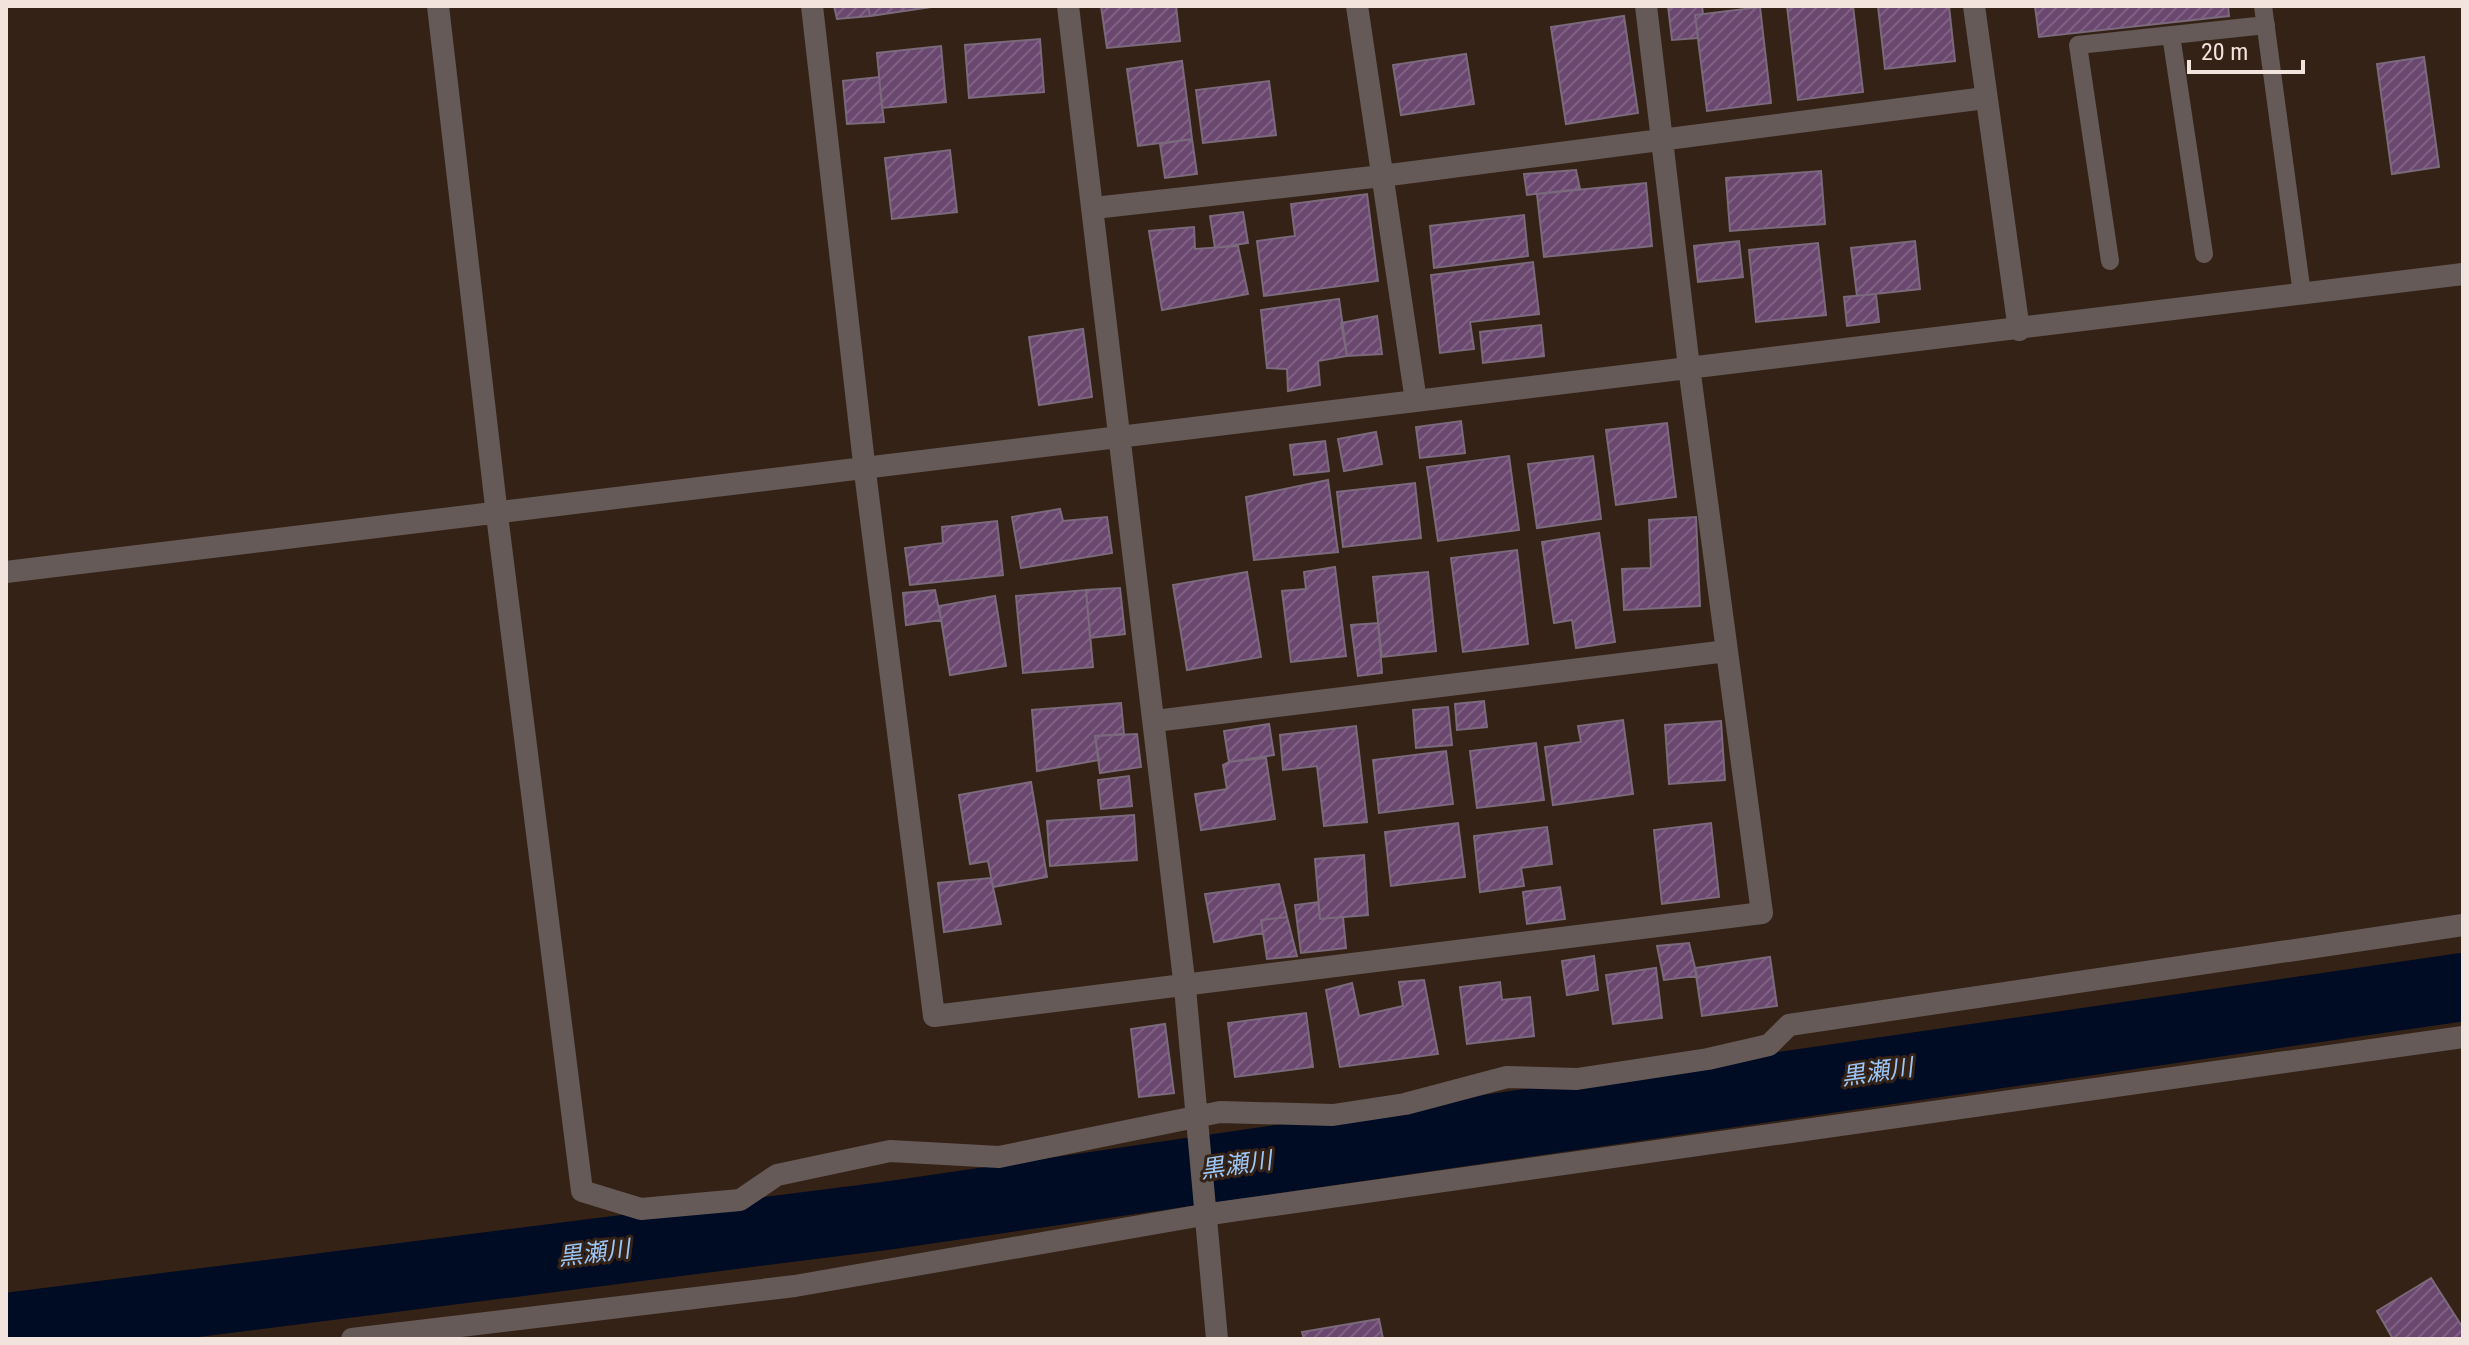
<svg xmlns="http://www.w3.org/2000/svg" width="2469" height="1345" viewBox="0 0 2469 1345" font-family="'Roboto Condensed','Noto Sans JP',sans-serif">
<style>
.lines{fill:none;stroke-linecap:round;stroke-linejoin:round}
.river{stroke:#000b24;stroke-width:68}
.building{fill:url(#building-hatch);stroke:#7a6a7c;stroke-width:2}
.service{stroke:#655a57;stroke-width:18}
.minor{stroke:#655a57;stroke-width:22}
.labels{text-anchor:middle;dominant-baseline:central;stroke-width:6;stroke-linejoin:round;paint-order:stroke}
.water-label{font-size:24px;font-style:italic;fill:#9cc7f9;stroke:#352217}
</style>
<defs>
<pattern id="building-hatch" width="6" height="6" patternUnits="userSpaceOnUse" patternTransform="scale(2)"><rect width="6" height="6" fill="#6a476f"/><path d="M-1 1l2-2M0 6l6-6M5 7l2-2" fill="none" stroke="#806183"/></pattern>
</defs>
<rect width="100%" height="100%" fill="#352217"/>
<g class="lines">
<path class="river" d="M6 1327 885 1216 2463 987"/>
</g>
<path class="building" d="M834 6H868L870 16 837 19Z
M868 6H932V7L870 16Z
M1101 6H1176L1180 41 1107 48Z
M1668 6H1702L1703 14 1695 15 1698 38 1672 40Z
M1787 6H1853L1863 92 1798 100Z
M1878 6H1949L1955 61 1885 69Z
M2035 6H2228L2229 16 2039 37Z
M1760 7 1771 103 1707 111 1695 15Z
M1624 16 1638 113 1566 124 1551 27Z
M1040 39 1044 92 969 98 965 45Z
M941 46 946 102 882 108 877 53Z
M1466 54 1474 104 1401 115 1393 65Z
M2424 57 2439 167 2392 174 2377 64Z
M1182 61 1192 139 1138 146 1127 69Z
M879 77 884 122 847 124 843 81Z
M1269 81 1276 135 1203 143 1196 90Z
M1192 139 1197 174 1165 178 1160 144Z
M950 150 957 212 892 219 885 158Z
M1576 170 1580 189 1527 195 1524 174Z
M1821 171 1825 224 1730 231 1726 178Z
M1646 183 1652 246 1544 257 1537 194Z
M1367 194 1378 281 1264 296 1257 241 1295 236 1291 204Z
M1243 212 1248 243 1215 248 1210 216Z
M1524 215 1528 256 1434 268 1430 226Z
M1194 227 1195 249 1238 246 1248 294 1162 310 1149 231Z
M1739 241 1743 277 1698 282 1694 246Z
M1915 241 1920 289 1857 296 1851 248Z
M1818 243 1826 315 1756 322 1749 250Z
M1533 262 1539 314 1470 322 1474 349 1440 353 1431 275Z
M1876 294 1879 322 1847 326 1844 297Z
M1339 299 1347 356 1318 361 1320 385 1288 391 1287 369 1267 368 1261 310Z
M1377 316 1382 354 1347 356 1341 323Z
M1541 325 1544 356 1483 363 1480 332Z
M1083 329 1092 397 1039 405 1029 337Z
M1461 421 1465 453 1420 458 1416 427Z
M1667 423 1676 497 1616 505 1606 430Z
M1376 432 1382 464 1344 471 1338 439Z
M1325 441 1329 471 1294 475 1290 445Z
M1509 456 1519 530 1438 541 1427 467Z
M1593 456 1601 519 1537 528 1528 464Z
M1328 480 1338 552 1254 560 1246 497Z
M1415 483 1421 538 1343 547 1337 492Z
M1060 509 1063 521 1107 517 1112 553 1021 568 1012 517Z
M1696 517 1700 606 1624 610 1622 569 1651 568 1649 520Z
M997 521 1003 575 910 585 905 548 943 543 942 527Z
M1599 533 1615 642 1576 648 1572 620 1554 623 1542 542Z
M1517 550 1528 644 1463 652 1451 558Z
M1335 567 1346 656 1291 662 1282 591 1306 589 1304 572Z
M1247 572 1261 657 1187 670 1173 585Z
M1428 572 1436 651 1382 657 1373 577Z
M1120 588 1125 634 1090 638 1086 590Z
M935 590 941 620 906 625 903 593Z
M1086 590 1093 667 1023 673 1016 596Z
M995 596 1006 666 950 675 939 606Z
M1378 623 1382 673 1358 676 1351 625Z
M1484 701 1487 727 1457 730 1455 704Z
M1121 703 1124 734 1095 736 1099 760 1037 771 1032 710Z
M1448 707 1452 745 1416 748 1413 710Z
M1623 720 1633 794 1553 805 1545 747 1581 742 1578 726Z
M1721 721 1725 780 1669 784 1665 725Z
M1269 724 1274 755 1229 762 1224 731Z
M1356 726 1367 822 1324 826 1317 766 1283 770 1280 735Z
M1137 734 1141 767 1100 773 1095 736Z
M1536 743 1544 800 1477 808 1470 751Z
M1446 751 1453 804 1379 813 1373 760Z
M1266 758 1275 819 1201 830 1195 794 1227 789 1223 765 1229 762Z
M1129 776 1132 806 1101 809 1098 780Z
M1031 782 1047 877 993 887 988 861 970 864 959 795Z
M1134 815 1137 860 1050 866 1047 821Z
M1458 823 1465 877 1391 886 1385 832Z
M1711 823 1719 897 1662 904 1654 830Z
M1547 827 1552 864 1521 868 1524 886 1480 892 1474 836Z
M1364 855 1368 915 1320 919 1315 859Z
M991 878 1001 924 944 932 938 883Z
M1279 884 1287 917 1261 920 1263 933 1214 942 1205 894Z
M1560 887 1565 919 1527 924 1523 892Z
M1318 902 1320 919 1343 917 1346 948 1301 953 1295 905Z
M1287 917 1297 956 1267 959 1261 920Z
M1689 943 1697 976 1664 980 1657 946Z
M1594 956 1598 990 1567 995 1562 961Z
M1770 957 1777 1006 1702 1016 1695 968Z
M1656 968 1662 1018 1613 1024 1606 975Z
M1424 980 1438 1054 1340 1067 1326 990 1352 983 1359 1016 1403 1006 1399 982Z
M1500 982 1502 1000 1530 997 1534 1036 1467 1044 1460 987Z
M1306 1013 1313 1067 1235 1077 1228 1023Z
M1165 1024 1174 1093 1139 1097 1131 1029Z
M2431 1278 2463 1328V1339H2393L2377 1311Z
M1379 1319 1383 1339H1304L1302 1332Z"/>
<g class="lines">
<path class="service" d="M2263 6 2302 294
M2171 35 2204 254
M2110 261 2078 45 2266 25"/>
<path class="minor" d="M438 6 497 515 582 1191 641 1209 740 1200 777 1175 890 1151 999 1157 1220 1112 1333 1115 1405 1104 1507 1077 1577 1079 1708 1059 1769 1045 1789 1025 2463 925
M812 6 865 472 934 1016 1762 913 1689 367 1646 6
M1068 6 1185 988 1217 1339
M1357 6 1416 401
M1974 6 2019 330
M1094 208 1382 176 1985 98
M6 572C825 477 1644 376 2463 274
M1155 721 1727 651
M352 1339 795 1286 1203 1215 2463 1037"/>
</g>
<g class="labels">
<g class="water-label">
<text transform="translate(1877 1072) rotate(-8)">黒瀬川</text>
<text transform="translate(1236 1165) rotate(-8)">黒瀬川</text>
<text transform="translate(594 1253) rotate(-7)">黒瀬川</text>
</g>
</g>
<rect width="2469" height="1345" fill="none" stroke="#f2e4dd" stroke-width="16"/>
<path d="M2189 60v12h114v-12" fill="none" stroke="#f2e4dd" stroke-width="4"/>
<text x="2201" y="60" font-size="24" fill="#f2e4dd" stroke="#352217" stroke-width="6" paint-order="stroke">20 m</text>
</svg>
